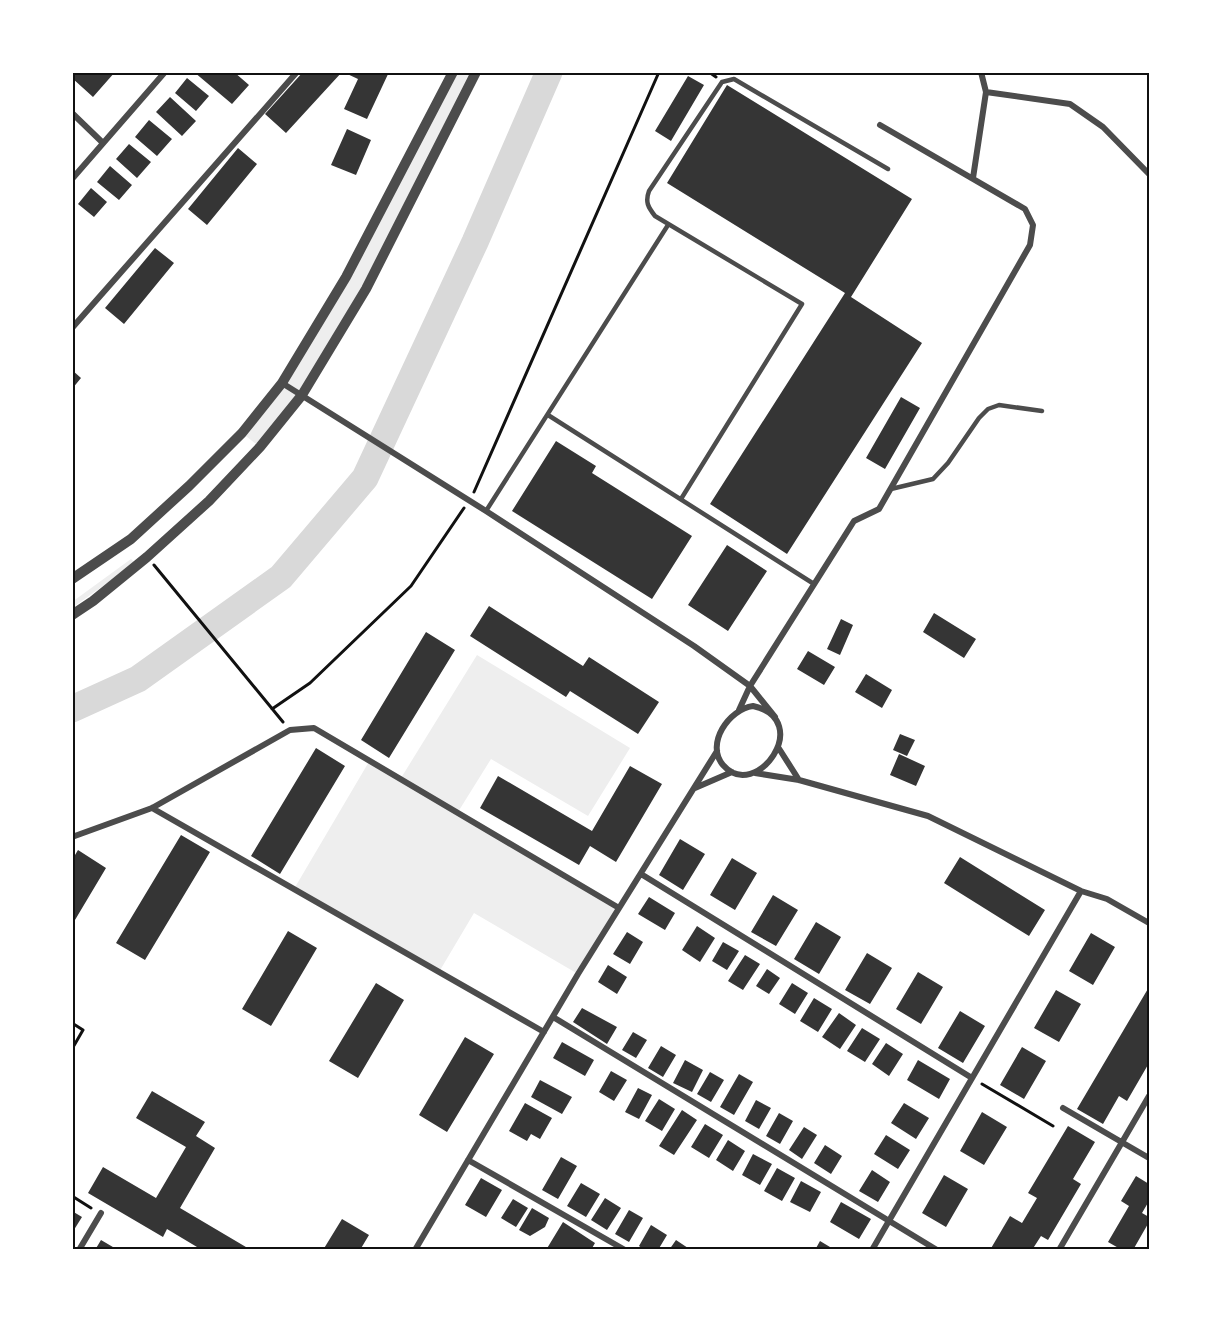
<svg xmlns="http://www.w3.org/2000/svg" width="1221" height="1322" viewBox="0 0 1221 1322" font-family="'Roboto Condensed',sans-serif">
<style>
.green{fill:#eee}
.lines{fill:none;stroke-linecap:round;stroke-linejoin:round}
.river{stroke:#d9d9d9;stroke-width:27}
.building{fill:#353535}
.path{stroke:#111;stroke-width:3}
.service{stroke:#4c4c4c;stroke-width:4.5}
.minor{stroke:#4c4c4c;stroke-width:6}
.tertiary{stroke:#4c4c4c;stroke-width:10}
.neatline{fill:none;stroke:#111;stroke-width:2}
</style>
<rect width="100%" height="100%" fill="#fff"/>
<path class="green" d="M453 72H476L366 289 302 395 260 447 242 433 282 383 346 278Z
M131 559 135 563 72 608V602Z
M477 655 630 748 588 816 491 759 458 812 619 908 578 974 474 913 439 972 294 889 370 760 401 778Z"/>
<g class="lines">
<path class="river" d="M72 709 138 679 281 577 365 478 475 242 549 72"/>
</g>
<path class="building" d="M77 72H115L93 97 72 78Z
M194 72H234L249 85 232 104Z
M303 72H342L286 133 265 114Z
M343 72H389L367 119 344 109 358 79Z
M688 76 704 85 671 141 655 131Z
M187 78 209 96 196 111 175 93Z
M727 85 912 199 851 297 922 343 787 554 710 504 845 293 667 183Z
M170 97 196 121 182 136 156 112Z
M149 120 172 139 157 156 135 137Z
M347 129 371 140 356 175 331 165Z
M129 144 151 162 137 178 116 159Z
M238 148 257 164 207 225 188 209Z
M110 166 132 185 119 200 97 182Z
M91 188 107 202 94 217 78 204Z
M155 248 174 263 124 324 105 308Z
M72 370 81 378 72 389Z
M901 397 920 408 885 469 866 458Z
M556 441 596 466 592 473 692 536 652 599 512 511Z
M727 545 767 571 728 631 688 605Z
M489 606 583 666 589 657 659 702 638 734 570 691 566 697 470 636Z
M934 613 976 639 964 658 923 632Z
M841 619 853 625 840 655 827 649Z
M426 632 455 650 389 758 361 740Z
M808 651 835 667 824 685 797 669Z
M866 674 892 690 882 708 855 692Z
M900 734 915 740 907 756 893 750Z
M316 748 345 766 280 874 251 856Z
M899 754 925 766 916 786 890 775Z
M630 766 662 784 616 862 590 846 579 865 480 808 498 776 592 831Z
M181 835 210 852 145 960 116 943Z
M680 839 705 854 683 890 659 875Z
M78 850 106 868 72 925V860Z
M960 857 1045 910 1029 936 944 883Z
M732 858 757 873 735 910 710 895Z
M773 895 798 910 776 946 751 932Z
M649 897 675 913 665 930 638 914Z
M816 922 841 937 819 974 794 959Z
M697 926 715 938 700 962 682 950Z
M288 931 317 948 271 1026 242 1009Z
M627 932 643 942 630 964 613 954Z
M1091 933 1115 947 1093 985 1069 971Z
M723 942 739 951 727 970 712 961Z
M867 953 892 968 870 1004 845 990Z
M745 955 760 964 743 990 728 981Z
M608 965 627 977 617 994 598 982Z
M767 969 780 978 769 994 756 986Z
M918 972 943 987 921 1024 896 1009Z
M376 983 404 1000 358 1078 329 1061Z
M792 983 808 993 795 1014 779 1004Z
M1149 987V1063L1127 1101 1119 1096 1103 1124 1077 1109Z
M1056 990 1081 1004 1059 1042 1034 1028Z
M814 998 832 1009 818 1032 800 1021Z
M582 1008 617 1027 607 1044 573 1022Z
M960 1011 985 1026 963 1063 938 1048Z
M839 1013 856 1025 840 1049 822 1037Z
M862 1028 880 1039 865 1062 847 1051Z
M633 1032 647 1040 636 1058 622 1050Z
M465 1037 494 1054 447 1132 419 1115Z
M562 1042 594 1060 585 1076 553 1058Z
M886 1043 903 1054 889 1076 872 1064Z
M661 1046 676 1055 663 1077 648 1068Z
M1022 1047 1046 1061 1024 1099 1000 1085Z
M685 1060 703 1070 692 1092 673 1083Z
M918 1060 950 1079 939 1099 907 1080Z
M611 1071 627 1080 614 1101 599 1092Z
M710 1072 724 1080 711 1102 697 1094Z
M739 1074 753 1082 734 1115 720 1107Z
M540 1080 572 1097 562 1114 531 1097Z
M638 1088 652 1095 639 1119 625 1112Z
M152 1091 205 1122 196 1136 215 1148 180 1208 251 1250H202L167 1229 163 1237 88 1193 103 1167 156 1198 186 1147 136 1118Z
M659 1099 675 1109 662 1131 645 1121Z
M756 1100 771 1108 759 1129 745 1121Z
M525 1103 552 1118 540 1139 531 1134 527 1141 509 1131Z
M904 1103 929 1118 916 1139 891 1123Z
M682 1110 697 1120 674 1155 659 1146Z
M982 1112 1007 1127 984 1165 960 1151Z
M779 1113 793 1121 780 1144 766 1136Z
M705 1124 723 1135 709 1158 691 1147Z
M1068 1126 1095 1142 1073 1179 1081 1184 1048 1240 1041 1236 1032 1250H990L1010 1216 1022 1223 1037 1198 1028 1193Z
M804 1127 817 1135 802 1159 789 1150Z
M886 1135 910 1150 898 1169 874 1154Z
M728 1140 745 1151 733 1171 716 1160Z
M825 1145 842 1156 831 1174 814 1163Z
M753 1154 772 1164 760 1185 742 1175Z
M561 1157 577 1166 558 1199 542 1190Z
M777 1168 795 1178 782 1201 764 1191Z
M872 1170 890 1182 878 1202 859 1191Z
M944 1175 968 1189 946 1227 922 1213Z
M1136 1176 1149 1184V1201L1142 1213 1149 1217V1222L1133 1250H1122L1108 1242 1129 1206 1121 1201Z
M481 1178 502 1190 486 1217 465 1205Z
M801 1181 821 1192 810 1212 790 1202Z
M581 1183 600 1194 586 1217 567 1206Z
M605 1198 621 1208 607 1230 591 1220Z
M513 1199 528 1208 516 1227 501 1218Z
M841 1202 871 1219 859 1239 830 1222Z
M532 1208 549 1218 545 1227 530 1236 519 1230Z
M629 1210 643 1218 629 1242 615 1234Z
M72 1211 82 1217 72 1233Z
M342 1219 369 1235 360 1250H323Z
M563 1222 595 1243 591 1250H546Z
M651 1225 667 1235 658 1250H644L639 1246Z
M101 1240 118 1250H95Z
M676 1240 691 1250H669Z
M820 1241 835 1250H815Z"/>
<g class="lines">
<path class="path" d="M709 72 716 77
M474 492 659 72
M154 565 283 722
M272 709 310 683 411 586 464 508
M72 1023 83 1030 72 1049
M982 1084 1053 1126
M72 1196 91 1208"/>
<path class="service" d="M548 415 814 584
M891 489 933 479 948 463 979 418 988 409 999 405 1042 411
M681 499 802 304 655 216C648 207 645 202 649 191L722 82 734 79 888 169
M486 511 668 225"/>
<path class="minor" d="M986 92 1070 104 1103 127 1149 174
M72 113 103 143
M973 178 986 92 981 72
M72 179 165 72
M72 328 297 72
M282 383 486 511 694 646 750 686 775 717
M753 706C815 720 756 803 723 765 705 744 729 709 753 706Z
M739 710 750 686 854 521 879 509 1030 245 1033 225 1025 209 880 125
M778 747 799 780
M755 773 799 780 928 816 1081 891 1107 899 1149 923
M695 788 732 772
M152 808 544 1032
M72 837 152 808 290 730 314 728 619 908
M641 874 972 1078
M553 1017 937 1250
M1063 1108 1149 1158
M468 1160 625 1250
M79 1250 101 1213
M415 1250 578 974 717 751
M872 1250 1081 891
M1059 1250 1149 1096"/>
<path class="tertiary" d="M72 579 131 539 189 486 242 433 282 383 346 277 453 72
M72 615 93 601 147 557 209 501 260 447 302 395 366 289 476 72"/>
</g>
<rect width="1221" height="1322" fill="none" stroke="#ffffff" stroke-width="147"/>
<rect x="74" y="74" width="1074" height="1174" class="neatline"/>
</svg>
